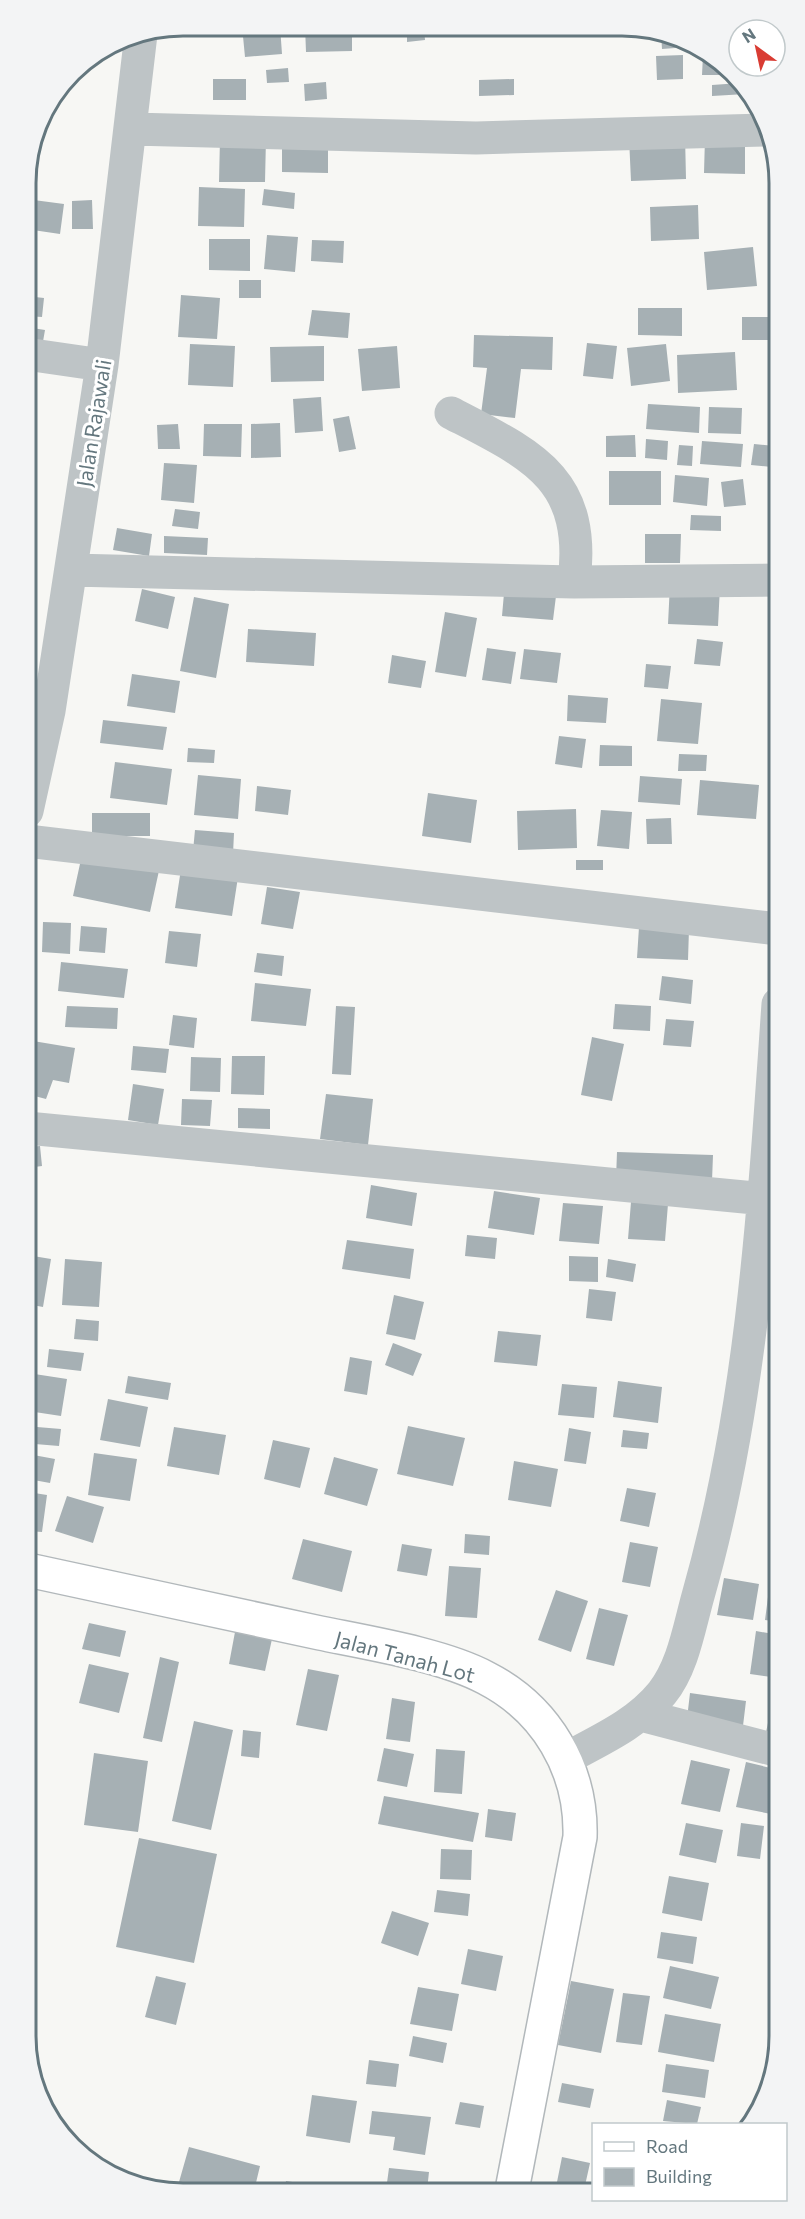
<svg xmlns="http://www.w3.org/2000/svg" width="805" height="2219" viewBox="0 0 805 2219" font-family="Commissioner,sans-serif">
<style>
.building{fill:#a6b0b4}
.lines{fill:none;stroke-linecap:round;stroke-linejoin:round}
.major-casing{stroke:#b2b8bb;stroke-width:36}
.minor{stroke:#bec4c6;stroke-width:33}
.major{stroke:#fff;stroke-width:33}
.labels{text-anchor:middle;dominant-baseline:central;stroke-width:6;stroke-linejoin:round;paint-order:stroke}
.street-label{font-size:21px;fill:#64777e;stroke:#fff}
.rim{fill:none;stroke:#64777e;stroke-width:3}
</style>
<rect width="100%" height="100%" fill="#f7f7f4"/>
<path class="building" d="M242 26H280L282 54 245 57Z
M305 26 352 27V51L306 52Z
M407 27H424L425 40 407 42Z
M661 33 687 47H688L662 49Z
M683 55V79L657 80 656 56Z
M703 55 733 71 735 75H702Z
M288 68 289 82 267 83 266 70Z
M213 79H246V100H213Z
M514 79V95L479 96V80Z
M326 82 327 99 305 101 304 84Z
M740 83 746 94 712 96V85Z
M282 135H328V173L282 172Z
M685 135 686 179 631 181 629 138Z
M705 137H745V174L704 173Z
M220 138H266L265 182H219Z
M199 187 245 189 244 227 198 226Z
M264 189 295 193 294 209 262 205Z
M26 199 64 204 60 234 26 229Z
M92 200 93 229H72V201Z
M698 205 699 239 651 241 650 207Z
M267 235 298 237 295 272 264 269Z
M26 239 36 241 31 278 26 277Z
M209 239H250V271L209 270Z
M312 240 344 241 343 263 311 261Z
M753 247 757 286 707 290 704 252Z
M239 280H261V298H239Z
M181 295 220 298 217 339 178 337Z
M26 296 44 298 42 317 26 316Z
M638 308H682V336L638 335Z
M312 310 350 313 348 338 308 335Z
M742 317H773V340H742Z
M26 327 45 330 41 353 26 350Z
M474 335 553 337 552 370 521 369 515 418 481 414 487 368 473 367Z
M587 343 617 346 613 379 583 376Z
M190 344 235 346 233 387 188 385Z
M666 344 670 381 631 386 627 348Z
M324 346V381L271 382 270 347Z
M397 346 400 388 362 391 358 349Z
M735 352 737 390 678 393 677 355Z
M321 397 323 431 295 433 293 399Z
M648 404 700 407 699 433 646 429Z
M709 407 742 408 741 434 708 433Z
M349 416 356 449 339 452 333 419Z
M280 423 281 457 251 458V424Z
M178 424 180 449H158L157 425Z
M204 424H242L241 457 203 456Z
M635 435 636 457H606V436Z
M646 439 668 441 667 460 645 458Z
M702 441 743 444 741 467 700 464Z
M754 444 775 446 772 467 751 465Z
M679 445 693 446 692 466 677 465Z
M164 463 197 465 194 503 161 500Z
M609 471H661V505H609Z
M675 475 709 478 707 506 673 502Z
M743 479 746 505 724 507 721 482Z
M175 509 200 512 198 529 172 526Z
M691 515 721 516V531L690 530Z
M117 528 152 534 149 556 113 550Z
M645 534H681L680 563H645Z
M164 536 208 538 207 555 164 553Z
M505 582 557 588 553 620 502 616Z
M670 584 720 586 718 626 668 624Z
M142 589 175 597 168 629 135 621Z
M194 597 229 604 216 678 180 671Z
M445 612 477 618 466 677 435 672Z
M248 629 316 633 314 666 246 662Z
M697 639 723 642 720 666 694 664Z
M487 648 516 652 511 684 482 680Z
M524 649 561 653 557 683 520 679Z
M392 655 426 661 421 688 388 683Z
M646 664 671 666 668 689 644 687Z
M132 674 180 681 175 713 127 706Z
M568 695 608 698 606 723 567 721Z
M661 699 702 703 698 744 657 741Z
M103 720 167 727 163 750 100 743Z
M559 736 586 739 582 768 555 764Z
M600 745 632 746V766H599Z
M188 748 215 750 214 763 187 762Z
M679 754 707 755 706 771H678Z
M115 762 172 769 167 805 110 798Z
M198 775 241 779 238 819 194 815Z
M640 776 682 779 680 805 638 802Z
M700 780 759 785 756 819 697 815Z
M257 786 291 790 288 815 255 811Z
M428 793 477 800 471 843 422 836Z
M576 809 577 848 518 850 517 811Z
M601 810 632 812 629 849 597 846Z
M92 813H150V836H92Z
M671 818 672 844H647L646 819Z
M195 830 234 833 233 854 193 851Z
M83 850 160 866 150 912 73 896Z
M576 860H603V870H576Z
M181 869 238 877 232 916 175 908Z
M267 887 300 892 293 929 261 924Z
M43 922 71 923 70 954 42 952Z
M81 926 107 928 105 953 79 951Z
M639 927 689 929 688 960 637 958Z
M169 931 201 934 197 967 165 963Z
M257 953 284 956 282 976 254 972Z
M61 962 128 969 124 998 58 991Z
M662 976 693 980 691 1004 659 1000Z
M255 983 311 989 306 1026 251 1021Z
M27 1001 34 1002 30 1029H27Z
M615 1004 651 1006 650 1031 613 1029Z
M67 1006 118 1008 117 1029 65 1027Z
M336 1006 355 1007 351 1075 332 1074Z
M173 1015 197 1018 194 1048 169 1045Z
M666 1019 694 1021 691 1047 663 1045Z
M592 1037 624 1044 612 1101 581 1095Z
M27 1040 75 1048 69 1083 53 1080 46 1099 27 1094Z
M133 1046 169 1049 166 1073 131 1070Z
M232 1056H265L264 1095 231 1094Z
M191 1057 221 1058 220 1092 190 1091Z
M133 1084 164 1089 158 1125 128 1120Z
M326 1094 373 1099 368 1145 320 1139Z
M182 1099 212 1100 210 1126 181 1125Z
M238 1108 270 1109V1129L238 1128Z
M40 1146 42 1166 27 1168V1147Z
M617 1152 713 1155 712 1181 616 1179Z
M371 1185 417 1193 412 1226 366 1218Z
M494 1191 540 1198 534 1235 488 1228Z
M631 1202 668 1204 665 1241 628 1239Z
M563 1203 603 1206 599 1244 559 1241Z
M467 1235 497 1238 495 1259 465 1256Z
M347 1240 414 1249 410 1279 342 1269Z
M27 1255 51 1259 43 1307 27 1304Z
M569 1256 598 1257V1282L569 1281Z
M65 1259 102 1262 99 1307 62 1305Z
M608 1259 636 1264 633 1282 606 1277Z
M589 1289 616 1292 612 1321 586 1318Z
M394 1295 424 1302 415 1340 386 1334Z
M76 1319 99 1321 98 1341 74 1339Z
M498 1331 541 1335 537 1366 494 1362Z
M393 1343 422 1354 413 1376 385 1365Z
M28 1344 34 1345 32 1366 28 1365Z
M49 1349 84 1353 81 1371 47 1367Z
M350 1357 372 1361 367 1395 344 1391Z
M28 1373 67 1379 61 1416 28 1411Z
M128 1376 171 1383 168 1400 125 1393Z
M618 1381 662 1387 658 1423 613 1417Z
M562 1384 597 1387 594 1418 558 1415Z
M108 1399 148 1407 140 1447 100 1440Z
M408 1426 465 1438 453 1486 397 1474Z
M37 1427 61 1429 59 1446 35 1444Z
M174 1427 226 1435 219 1475 167 1466Z
M569 1428 591 1432 586 1464 564 1461Z
M623 1430 649 1433 647 1449 621 1447Z
M273 1440 310 1448 300 1488 264 1479Z
M94 1453 137 1459 130 1501 88 1495Z
M28 1454 55 1459 50 1483 28 1479Z
M334 1457 378 1469 367 1506 324 1494Z
M514 1461 558 1469 551 1507 508 1500Z
M627 1488 656 1493 649 1527 620 1521Z
M28 1492 47 1495 42 1532 28 1531Z
M67 1496 104 1507 93 1543 55 1531Z
M465 1534 490 1536 489 1555 464 1553Z
M303 1539 352 1551 342 1592 292 1579Z
M630 1542 658 1547 650 1587 622 1582Z
M402 1544 432 1549 427 1576 397 1571Z
M449 1566 481 1568 477 1618 445 1616Z
M724 1578 759 1584 753 1620 717 1615Z
M556 1590 588 1601 571 1652 538 1640Z
M768 1597 779 1598V1622L765 1620Z
M599 1608 628 1615 614 1666 586 1659Z
M89 1623 126 1631 120 1657 82 1649Z
M756 1631 779 1635V1678L750 1674Z
M235 1632 272 1639 265 1671 229 1664Z
M160 1657 179 1662 162 1742 143 1738Z
M89 1664 129 1673 119 1713 79 1703Z
M308 1669 339 1675 327 1731 296 1725Z
M690 1693 746 1701 742 1734 686 1727Z
M392 1698 415 1702 410 1742 386 1739Z
M772 1704 779 1705V1740L765 1737Z
M194 1721 233 1730 211 1830 172 1821Z
M243 1730 261 1732 259 1758 241 1756Z
M384 1748 414 1754 407 1787 377 1781Z
M436 1749 465 1751 462 1794 434 1792Z
M94 1753 148 1761 138 1832 84 1825Z
M691 1760 730 1769 720 1812 681 1804Z
M746 1762 779 1770 776 1815 736 1807Z
M384 1796 479 1813 473 1842 378 1824Z
M488 1809 516 1813 512 1841 485 1837Z
M686 1823 723 1830 716 1863 679 1855Z
M741 1823 764 1826 760 1859 737 1856Z
M139 1838 217 1854 194 1963 116 1947Z
M441 1849 472 1850 471 1880 440 1879Z
M669 1876 709 1883 702 1921 662 1913Z
M437 1890 470 1894 468 1916 434 1912Z
M392 1911 429 1923 418 1956 381 1943Z
M661 1932 697 1937 693 1964 657 1958Z
M468 1949 503 1956 496 1991 461 1984Z
M670 1966 719 1977 711 2009 663 1998Z
M156 1976 186 1983 176 2025 145 2017Z
M571 1981 614 1989 601 2053 558 2045Z
M418 1987 459 1994 452 2031 410 2024Z
M623 1993 650 1996 642 2045 616 2042Z
M665 2014 721 2024 714 2062 658 2052Z
M413 2036 447 2043 443 2063 409 2056Z
M369 2060 399 2064 396 2087 366 2084Z
M666 2064 709 2070 705 2098 662 2092Z
M562 2083 594 2089 590 2108 558 2102Z
M312 2095 357 2101 350 2143 306 2136Z
M667 2100 701 2107 697 2124 663 2121Z
M460 2102 484 2106 480 2128 455 2124Z
M372 2111 431 2117 425 2155 393 2150 395 2137 369 2134Z
M189 2147 260 2166 254 2191H212L179 2182Z
M562 2157 590 2163 584 2190 556 2187Z
M389 2168 429 2172 427 2190H386Z
M286 2181 331 2188V2190L284 2191Z"/>
<g class="lines">
<defs>
<path id="major" d="M28 1570C125 1591 223 1612 320 1633 369 1643 443 1655 486 1678 546 1709 582 1769 580 1837L512 2190"/>
</defs>
<use href="#major" class="major-casing"/>
<path class="minor" d="M132 129 476 138 765 130
M26 354 102 365
M451 413C532 455 587 478 574 582
M71 570 574 582 777 580
M27 811 49 711 102 365 141 34
M27 841 778 929
M27 1128 765 1199
M641 1715 779 1751
M565 1759C600 1740 637 1724 662 1693 683 1667 689 1628 698 1596 753 1403 764 1203 778 1004"/>
<use href="#major" class="major"/>
</g>
<g class="labels">
<g class="street-label">
<text transform="translate(93 423) rotate(-81)">Jalan Rajawali</text>
<text transform="translate(405 1656) rotate(15)">Jalan Tanah Lot</text>
</g>
</g>
<path d="M0 0H805V2219H0ZM183 36H622A147 147 0 0 1 769 183V2036A147 147 0 0 1 622 2183H183A147 147 0 0 1 36 2036V183A147 147 0 0 1 183 36Z" fill="#f3f4f5" fill-rule="evenodd"/>
<path class="rim" d="M183 36H622A147 147 0 0 1 769 183V2036A147 147 0 0 1 622 2183H183A147 147 0 0 1 36 2036V183A147 147 0 0 1 183 36Z"/>
<rect x="592" y="2123" width="195" height="78" fill="#ffffff" stroke="#c1c9cb" stroke-width="1.5"/>
<rect x="604" y="2142" width="30" height="9" fill="#ffffff" stroke="#c1c9cb" stroke-width="1.5"/>
<text x="646" y="2153" font-size="18" fill="#64777e">Road</text>
<rect x="604" y="2168" width="30" height="18" fill="#a6b0b4" stroke="#c1c9cb" stroke-width="1.5"/>
<text x="646" y="2183" font-size="18" fill="#64777e">Building</text>
<g transform="translate(757 48) rotate(327)"><circle r="28" fill="#ffffff" stroke="#c1c9cb" stroke-width="1.5"/>
<path d="M0-4.5L10 22L0 15L-10 22Z" fill="#d93c33"/>
<text y="-9" font-size="16" font-weight="bold" text-anchor="middle" fill="#64777e">N</text>
</g>
</svg>
